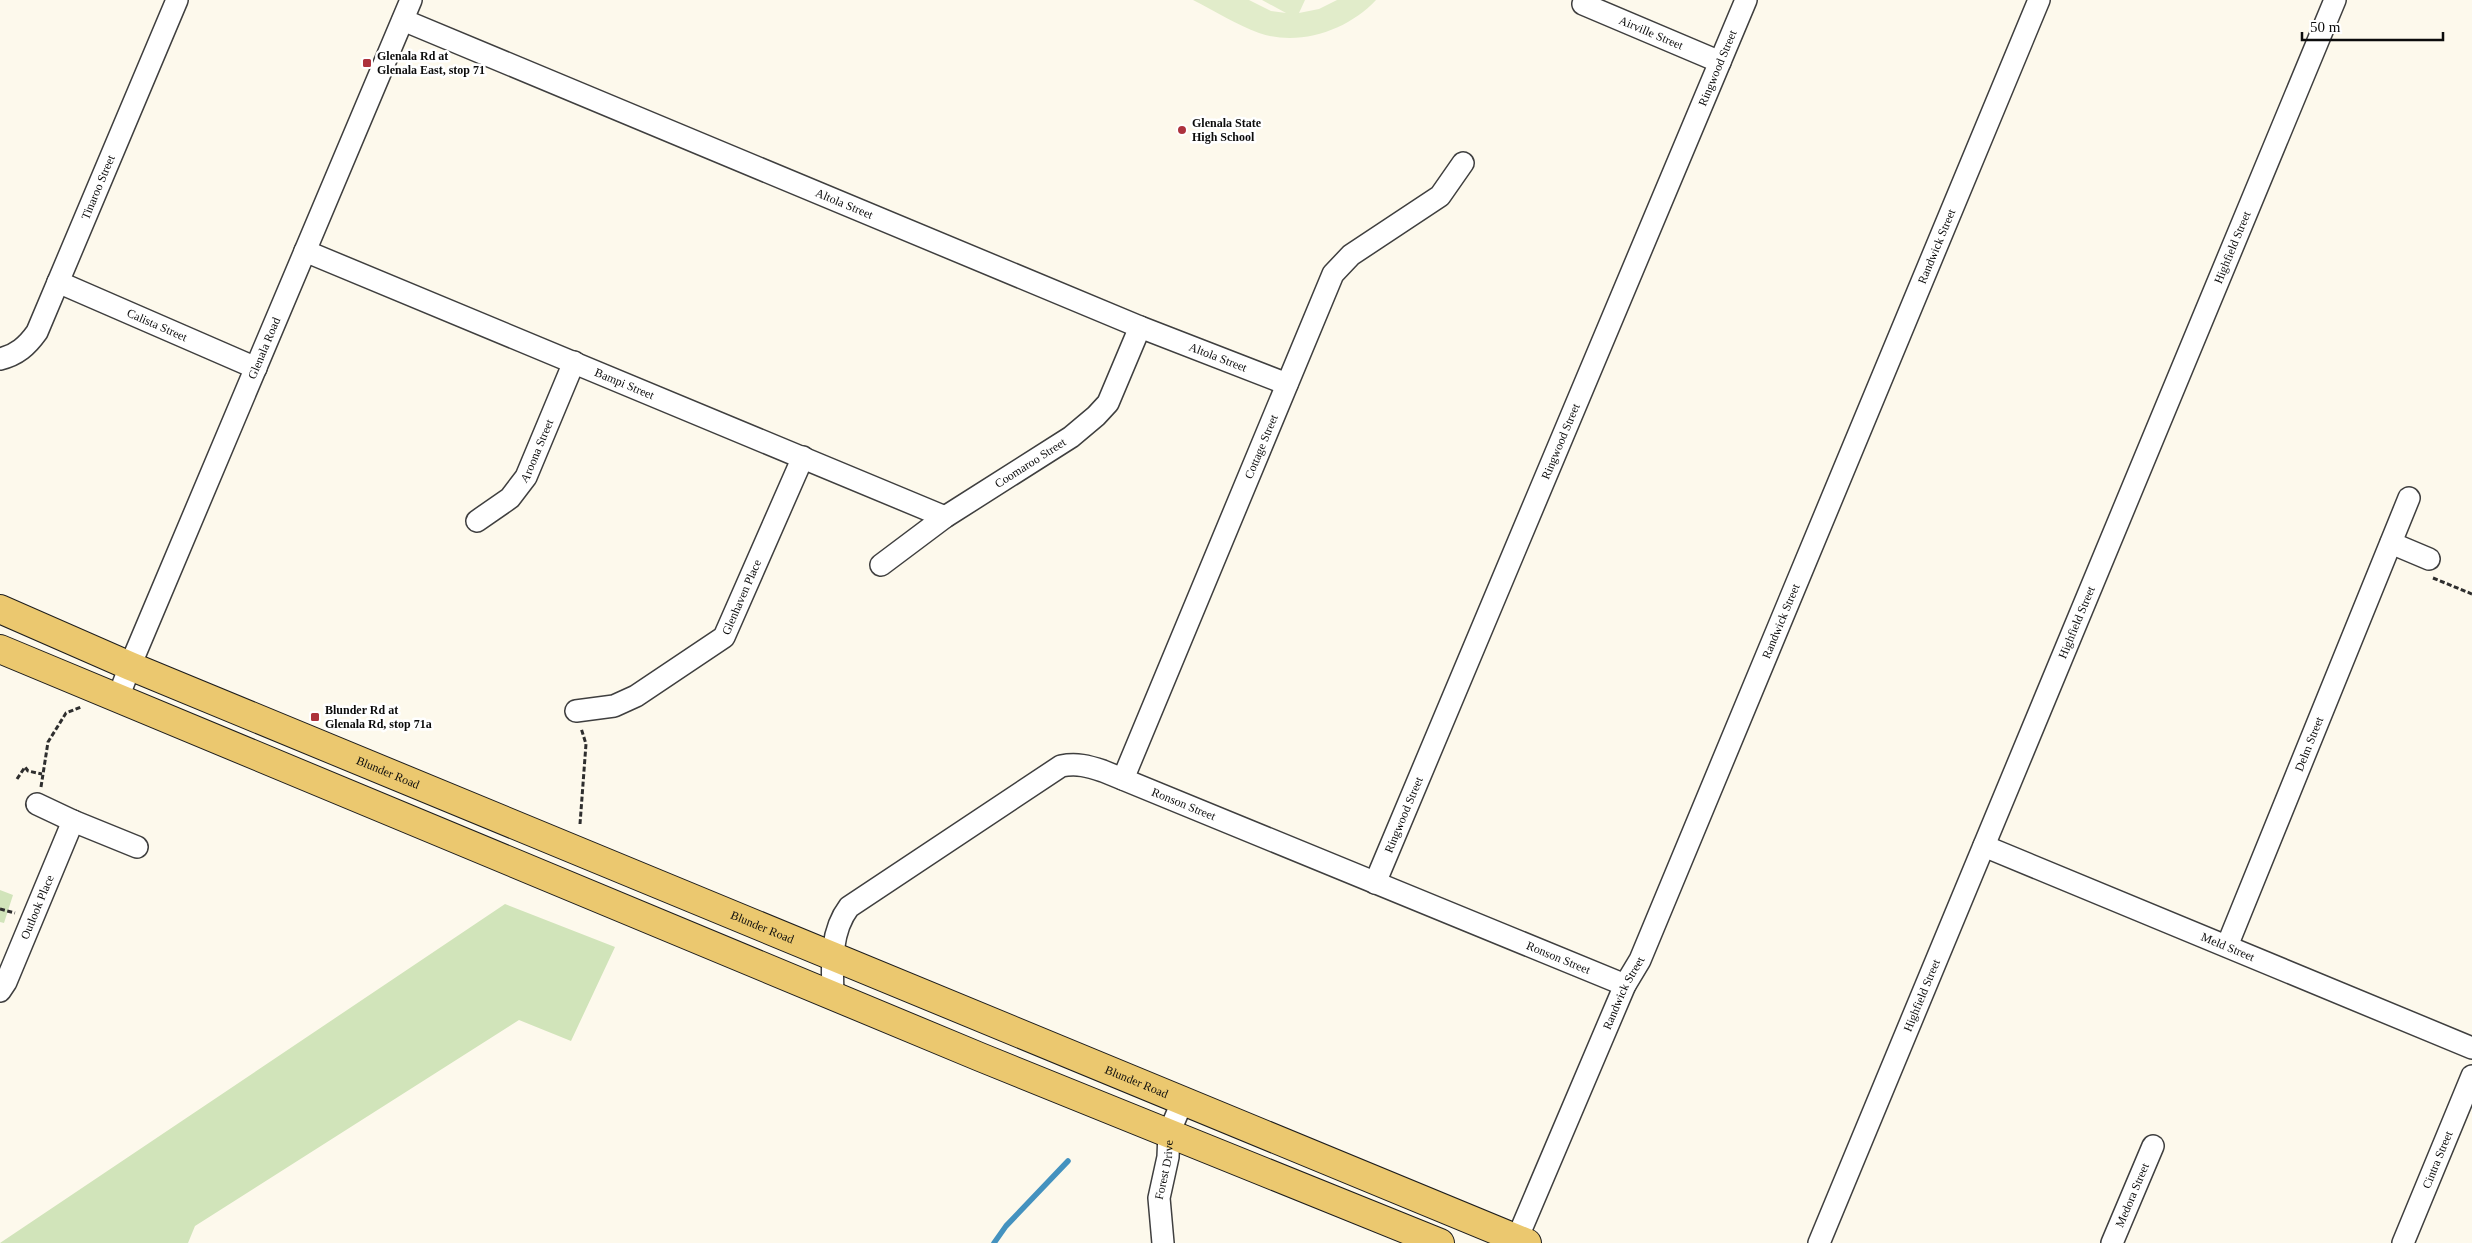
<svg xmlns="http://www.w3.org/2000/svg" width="2472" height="1243" viewBox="0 0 2472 1243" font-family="Georgia,serif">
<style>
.green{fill:#d1e4ba}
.pitch{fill:#e1ecca}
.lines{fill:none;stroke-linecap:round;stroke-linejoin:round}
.stream{stroke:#4492bf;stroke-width:5.5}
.minor-casing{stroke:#3f3f3f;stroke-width:24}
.major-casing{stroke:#1d1d1d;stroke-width:30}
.path{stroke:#2e2e2e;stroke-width:3;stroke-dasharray:5 2.5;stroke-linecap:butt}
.minor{stroke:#fff;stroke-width:21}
.major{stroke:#ebc86f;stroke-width:28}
.poi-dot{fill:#ad323c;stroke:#fff;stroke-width:2}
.labels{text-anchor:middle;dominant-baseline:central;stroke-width:5;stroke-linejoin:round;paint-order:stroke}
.street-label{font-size:12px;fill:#0c0c0c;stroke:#fff}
.poi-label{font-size:12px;font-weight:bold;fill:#0c0c0c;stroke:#fff;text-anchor:start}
</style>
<rect width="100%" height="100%" fill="#fdf9ec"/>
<path class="green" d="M0 890 13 895 4 923 0 922Z
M505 904 615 947 571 1041 519 1020 195 1226 188 1243H0Z"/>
<path class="pitch" d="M1193 0H1249L1271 11 1286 13 1262 0H1305L1299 13 1319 9 1337 0H1376C1348 30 1300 47 1259 33 1237 25 1215 11 1193 0Z"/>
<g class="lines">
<path class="stream" d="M994 1243 1006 1226 1068 1161"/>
<defs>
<g id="minor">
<path id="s1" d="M1583 4 1720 62"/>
<path id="s2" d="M403 20 1140 327 1287 384"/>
<path id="s3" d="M305 251 945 517"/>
<path id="s4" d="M58 282 256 368"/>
<path id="s5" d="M0 359C17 355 27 346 37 332L177 0"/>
<path id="s6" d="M477 521 510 498 526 477 574 362"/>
<path d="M2391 543 2429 559"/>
<path id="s7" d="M881 565 945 517 1071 437 1096 416 1108 403 1140 327"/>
<path id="s8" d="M118 698 130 666 411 0"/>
<path id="s9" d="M576 711 614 706 636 696 724 637 803 457"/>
<path id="s10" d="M1123 779 1333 274 1351 255 1440 196 1463 163"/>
<path d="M37 804 73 821 137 847"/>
<path id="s11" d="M1984 846 2472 1048"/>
<path id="s12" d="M1375 883 1746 0"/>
<path id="s13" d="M2227 946 2409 498"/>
<path id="s14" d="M0 991 6 982 73 821"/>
<path id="s15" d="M833 995C832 965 830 932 849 907L1061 766C1077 763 1088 766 1103 771L1625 985"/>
<path id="s16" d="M1517 1239 1625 985 1640 960 2039 0"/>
<path id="s17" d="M1163 1243 1159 1198 1168 1157 1169 1133 1183 1100"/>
<path id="s18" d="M1819 1243 2335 0"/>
<path id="s19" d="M2112 1243 2153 1146"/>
<path id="s20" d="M2403 1243 2472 1076"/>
</g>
<g id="major">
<path id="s21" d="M0 609 130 666 1527 1243"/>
<path d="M0 649 980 1057 1440 1243"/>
</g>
</defs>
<use href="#minor" class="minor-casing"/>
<use href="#major" class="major-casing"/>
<path class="path" d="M2433 578 2472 594
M17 779 25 767 28 771 42 774
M41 787 48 742 66 713 81 707
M580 824 586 744 581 728
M0 909 15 913"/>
<use href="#minor" class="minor"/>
<use href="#major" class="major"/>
</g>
<g class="poi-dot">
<rect x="362" y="58" width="10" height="10" rx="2.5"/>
<circle cx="1182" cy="130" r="5"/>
<rect x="310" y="712" width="10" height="10" rx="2.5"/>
</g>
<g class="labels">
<g class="street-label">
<text stroke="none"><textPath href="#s1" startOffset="74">Airville Street</textPath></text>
<text stroke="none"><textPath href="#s12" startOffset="884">Ringwood Street</textPath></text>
<text stroke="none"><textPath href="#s5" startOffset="204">Tinaroo Street</textPath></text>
<text stroke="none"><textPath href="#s2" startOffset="478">Altola Street</textPath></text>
<text stroke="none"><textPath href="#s16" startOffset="1078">Randwick Street</textPath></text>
<text stroke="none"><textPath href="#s18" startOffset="1078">Highfield Street</textPath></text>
<text stroke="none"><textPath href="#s4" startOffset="108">Calista Street</textPath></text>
<text stroke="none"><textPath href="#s8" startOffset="379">Glenala Road</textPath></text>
<text stroke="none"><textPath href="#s2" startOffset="882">Altola Street</textPath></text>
<text stroke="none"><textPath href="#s3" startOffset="346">Bampi Street</textPath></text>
<text stroke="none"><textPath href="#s12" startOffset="479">Ringwood Street</textPath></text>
<text stroke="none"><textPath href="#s10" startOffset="360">Cottage Street</textPath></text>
<text stroke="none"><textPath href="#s6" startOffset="95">Aroona Street</textPath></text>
<text stroke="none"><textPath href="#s7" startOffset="181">Coomaroo Street</textPath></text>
<text stroke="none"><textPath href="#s9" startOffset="212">Glenhaven Place</textPath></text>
<text stroke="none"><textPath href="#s16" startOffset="672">Randwick Street</textPath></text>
<text stroke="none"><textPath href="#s18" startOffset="672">Highfield Street</textPath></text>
<text stroke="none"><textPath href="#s13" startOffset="218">Delm Street</textPath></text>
<text stroke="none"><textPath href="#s21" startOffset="421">Blunder Road</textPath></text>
<text stroke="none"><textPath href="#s15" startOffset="476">Ronson Street</textPath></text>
<text stroke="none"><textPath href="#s12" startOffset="74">Ringwood Street</textPath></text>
<text stroke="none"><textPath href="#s14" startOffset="92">Outlook Place</textPath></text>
<text stroke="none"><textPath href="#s21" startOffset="826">Blunder Road</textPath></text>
<text stroke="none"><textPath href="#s11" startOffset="264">Meld Street</textPath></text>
<text stroke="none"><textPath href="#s15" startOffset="881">Ronson Street</textPath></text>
<text stroke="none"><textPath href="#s16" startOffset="268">Randwick Street</textPath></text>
<text stroke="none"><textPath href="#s18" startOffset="268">Highfield Street</textPath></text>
<text stroke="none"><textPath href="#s21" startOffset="1231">Blunder Road</textPath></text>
<text stroke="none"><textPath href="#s20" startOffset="90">Cintra Street</textPath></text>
<text stroke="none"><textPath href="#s17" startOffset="74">Forest Drive</textPath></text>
<text stroke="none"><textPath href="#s19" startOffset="52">Medora Street</textPath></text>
</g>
<g class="poi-label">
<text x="377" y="56">Glenala Rd at<tspan x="377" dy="14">Glenala East, stop 71</tspan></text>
<text x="1192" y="123">Glenala State<tspan x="1192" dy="14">High School</tspan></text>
<text x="325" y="710">Blunder Rd at<tspan x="325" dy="14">Glenala Rd, stop 71a</tspan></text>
</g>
</g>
<path d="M2302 32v8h141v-8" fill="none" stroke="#0c0c0c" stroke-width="2.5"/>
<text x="2310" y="32" font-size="15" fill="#0c0c0c" stroke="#ffffff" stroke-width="4" paint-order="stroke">50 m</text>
</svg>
